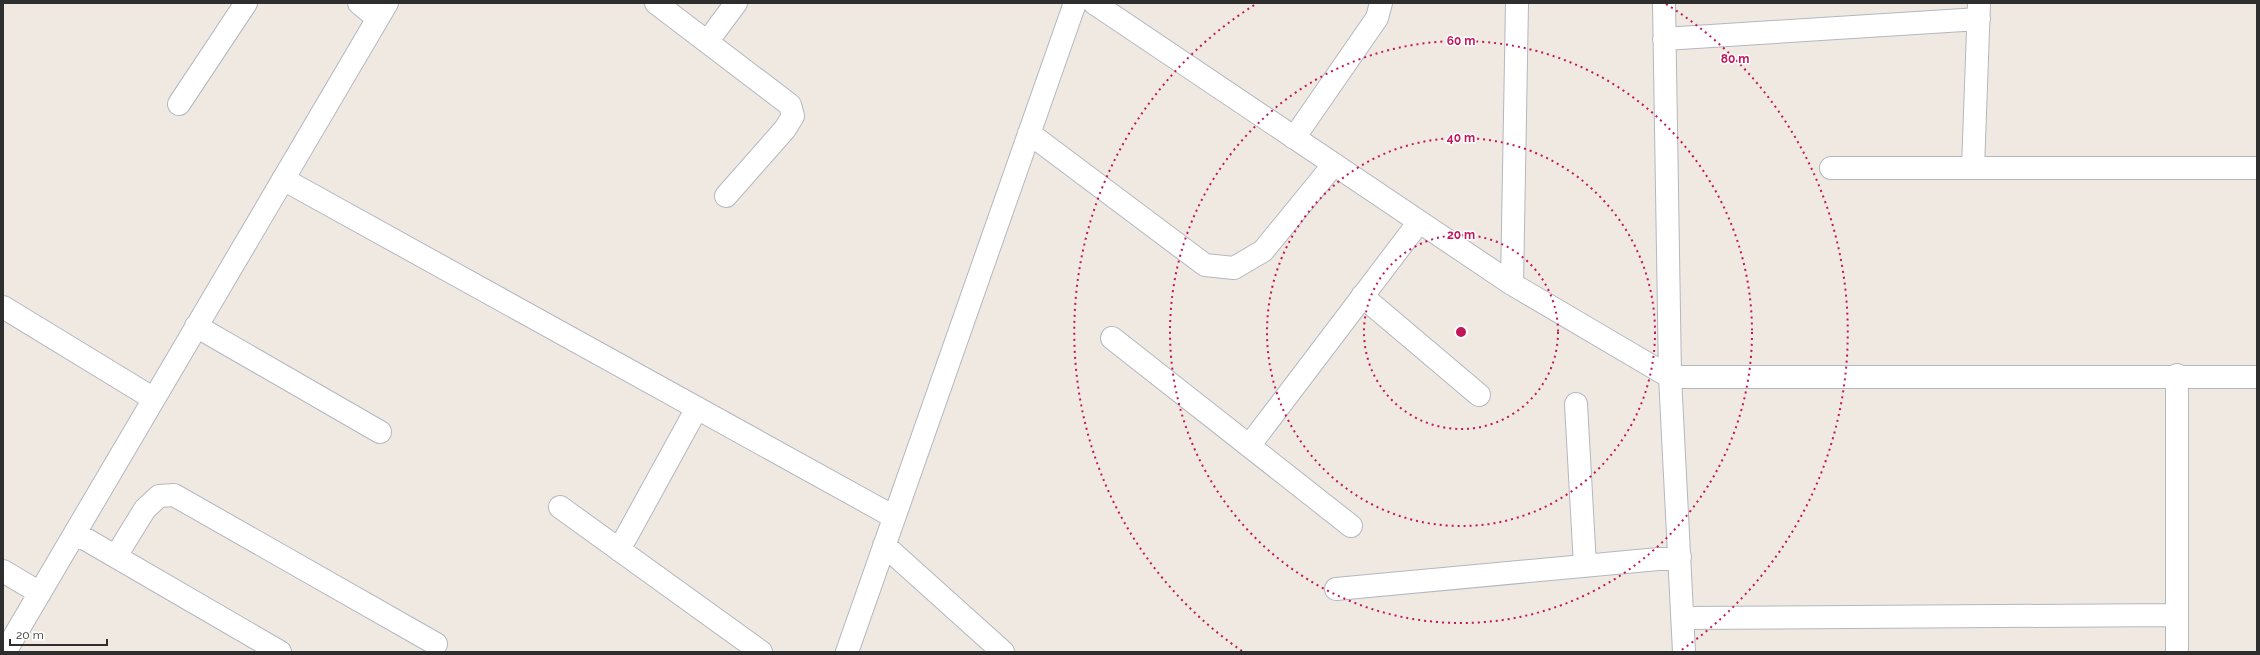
<svg xmlns="http://www.w3.org/2000/svg" width="2260" height="655" viewBox="0 0 2260 655" font-family="Raleway,sans-serif">
<style>
.lines{fill:none;stroke-linecap:round;stroke-linejoin:round}
.street-casing{stroke:#b4b7c1;stroke-width:24}
.street{stroke:#fff;stroke-width:22}
.ring{fill:none;stroke:#c2185b;stroke-width:2;stroke-dasharray:2 4}
.centre{fill:#c2185b;stroke:#fff;stroke-width:2}
.ring-label{font-size:12px;text-anchor:middle;font-weight:bold;fill:#c2185b;stroke:#fff;stroke-width:3;stroke-linejoin:round;paint-order:stroke}
</style>
<rect width="100%" height="100%" fill="#efe9e1"/>
<g class="lines">
<defs>
<path id="street" d="M359 3 377 18
M656 3 790 105 793 116 785 129 726 196
M1094 3 1512 284 1670 377H2257
M1664 3 1670 377 1684 652
M1664 39 1979 19
M707 42 736 3
M179 104 246 3
M1029 133 1205 265 1234 268 1263 251 1334 164
M1294 138 1377 18 1381 3
M1831 168H2257
M1973 168 1979 3
M283 179 894 517
M1512 284 1517 3
M1362 296 1479 395
M3 307 154 399
M196 326 380 432
M1112 338 1351 526
M2177 375V652
M1576 404 1585 566
M1249 446 1419 222
M560 507 761 652
M75 533 280 652
M884 545 1003 652
M619 550 697 408
M116 556 145 509 159 496 174 495 436 644
M3 571 40 593
M1336 589 1680 557
M1683 618 2177 615
M5 652 387 3
M847 652 1075 3"/>
</defs>
<use href="#street" class="street-casing"/>
<use href="#street" class="street"/>
</g>
<g class="ring">
<circle cx="1461" cy="332" r="97"/>
<circle cx="1461" cy="332" r="194"/>
<circle cx="1461" cy="332" r="291"/>
<path d="M1242 651A387 387 0 0 1 1256 4M1666 4A387 387 0 0 1 1680 651"/>
</g>
<circle cx="1461" cy="332" r="6" class="centre"/>
<g class="ring-label">
<text x="1461" y="45">60 m</text>
<text x="1735" y="63">80 m</text>
<text x="1461" y="142">40 m</text>
<text x="1461" y="239">20 m</text>
</g>
<rect width="2260" height="655" fill="none" stroke="#2e2e2e" stroke-width="8"/>
<path d="M10 639v6h97v-6" fill="none" stroke="#2e2e2e" stroke-width="2"/>
<text x="16" y="639" font-size="12" fill="#2e2e2e" stroke="#ffffff" stroke-width="3" paint-order="stroke">20 m</text>
</svg>
